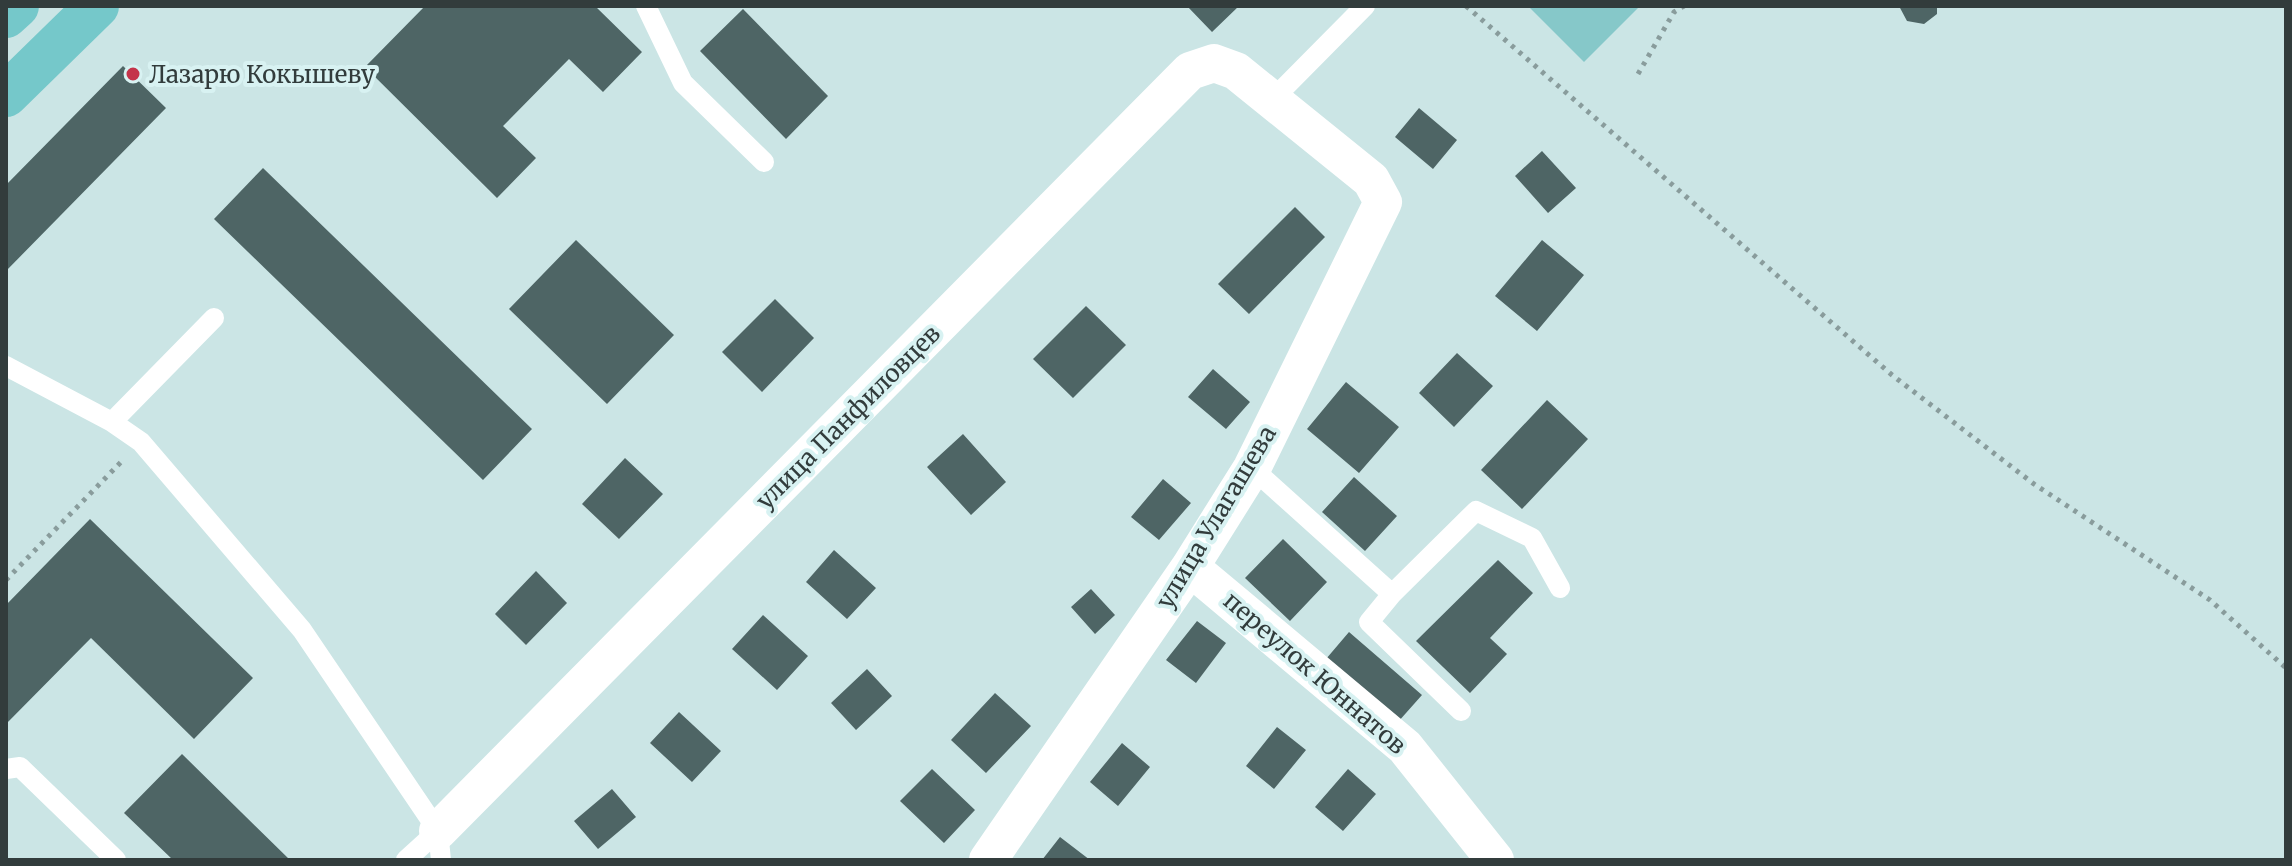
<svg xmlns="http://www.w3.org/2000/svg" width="2292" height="866" viewBox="0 0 2292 866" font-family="Merriweather,serif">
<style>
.green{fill:#86c8c9}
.building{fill:#4e6565}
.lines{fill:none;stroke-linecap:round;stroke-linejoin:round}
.path{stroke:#899c9c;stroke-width:5;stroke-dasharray:4 6;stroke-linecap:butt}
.service{stroke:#fff;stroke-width:20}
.minor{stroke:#fff;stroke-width:38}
.primary{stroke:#75c8ca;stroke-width:44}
.poi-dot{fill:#c4344a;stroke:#d8f2f2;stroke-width:3}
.labels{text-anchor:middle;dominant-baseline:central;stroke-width:8;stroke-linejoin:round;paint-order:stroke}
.poi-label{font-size:24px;fill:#323c3c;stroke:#d8f2f2;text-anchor:start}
.street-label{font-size:24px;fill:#323c3c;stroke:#d8f2f2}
</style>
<rect width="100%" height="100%" fill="#cbe5e5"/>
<path class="green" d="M1528 6H1640L1584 62Z"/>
<path class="building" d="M425 6H595L642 52 603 92 569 59 503 126 536 158 497 198 365 67Z
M1187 6H1239L1212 32Z
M1899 6H1937V14L1924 24 1907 21Z
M743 9 828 96 786 139 700 51Z
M123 66 166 108 6 271V185Z
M1419 108 1457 140 1433 169 1395 137Z
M1542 151 1576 188 1548 213 1515 176Z
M263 168 532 429 483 480 214 219Z
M1295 207 1325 237 1249 314 1218 284Z
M576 240 674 335 607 404 509 309Z
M1542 240 1584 275 1537 331 1495 296Z
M775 299 814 338 762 392 722 352Z
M1086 306 1126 345 1073 398 1033 359Z
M1457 353 1493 386 1454 427 1419 393Z
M1213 369 1250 402 1226 429 1188 397Z
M1346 382 1399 427 1359 473 1307 429Z
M1547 400 1588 439 1522 509 1481 470Z
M963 434 1006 482 971 515 927 467Z
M625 458 663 494 619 539 582 504Z
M1354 477 1397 516 1365 551 1322 512Z
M1163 479 1191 503 1159 540 1131 517Z
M90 519 253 678 194 739 91 638 6 724V605Z
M1283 539 1327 582 1290 621 1245 578Z
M834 550 876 588 847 619 806 582Z
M1498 560 1533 593 1490 638 1507 654 1470 693 1416 641Z
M536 571 567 603 526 645 495 614Z
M1091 589 1115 615 1095 634 1071 607Z
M763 615 808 656 777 690 732 649Z
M1197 621 1226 643 1196 683 1166 660Z
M1349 632 1422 695 1398 722 1326 659Z
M867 669 892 696 856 730 831 703Z
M995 693 1031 726 986 773 951 740Z
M679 712 721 751 692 782 650 743Z
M1277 727 1306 750 1274 789 1246 766Z
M1122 743 1150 767 1118 806 1090 782Z
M182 754 290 860H173L124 813Z
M932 769 975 810 944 843 900 801Z
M1348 769 1376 794 1343 831 1315 807Z
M612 789 636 817 598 849 574 821Z
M1060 837 1090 860H1042Z"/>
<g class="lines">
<path class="path" d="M1466 6 1892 375 2034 484 2210 600 2286 668
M1638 74 1674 12 1684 6
M6 580 123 460"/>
<path class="service" d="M646 6 683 83 764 162
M1272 100 1365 6
M6 366 112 422 141 442 302 630 438 831 441 860
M112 422 214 318
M1252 468 1392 594
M1461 711 1369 622 1392 594 1476 511 1532 538 1560 588
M6 769 20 767 116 860
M406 860 438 831"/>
<path class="minor" d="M1190 567 1405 747 1495 860
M438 831 1190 71 1214 63 1236 71 1371 180 1383 202 1252 468 1190 567 988 860"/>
<path class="primary" d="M6 16 17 6
M6 95 97 6"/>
</g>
<circle class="poi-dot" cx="133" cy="74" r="8"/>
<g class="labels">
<g class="poi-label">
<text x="149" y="74">Лазарю Кокышеву</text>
</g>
<g class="street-label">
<text transform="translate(848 417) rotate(-45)">улица Панфиловцев</text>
<text transform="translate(1216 517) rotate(-59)">улица Улагашева</text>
<text transform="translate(1315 673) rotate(41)">переулок Юннатов</text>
</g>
</g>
<rect width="2292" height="866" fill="none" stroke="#323c3c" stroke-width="16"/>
</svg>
